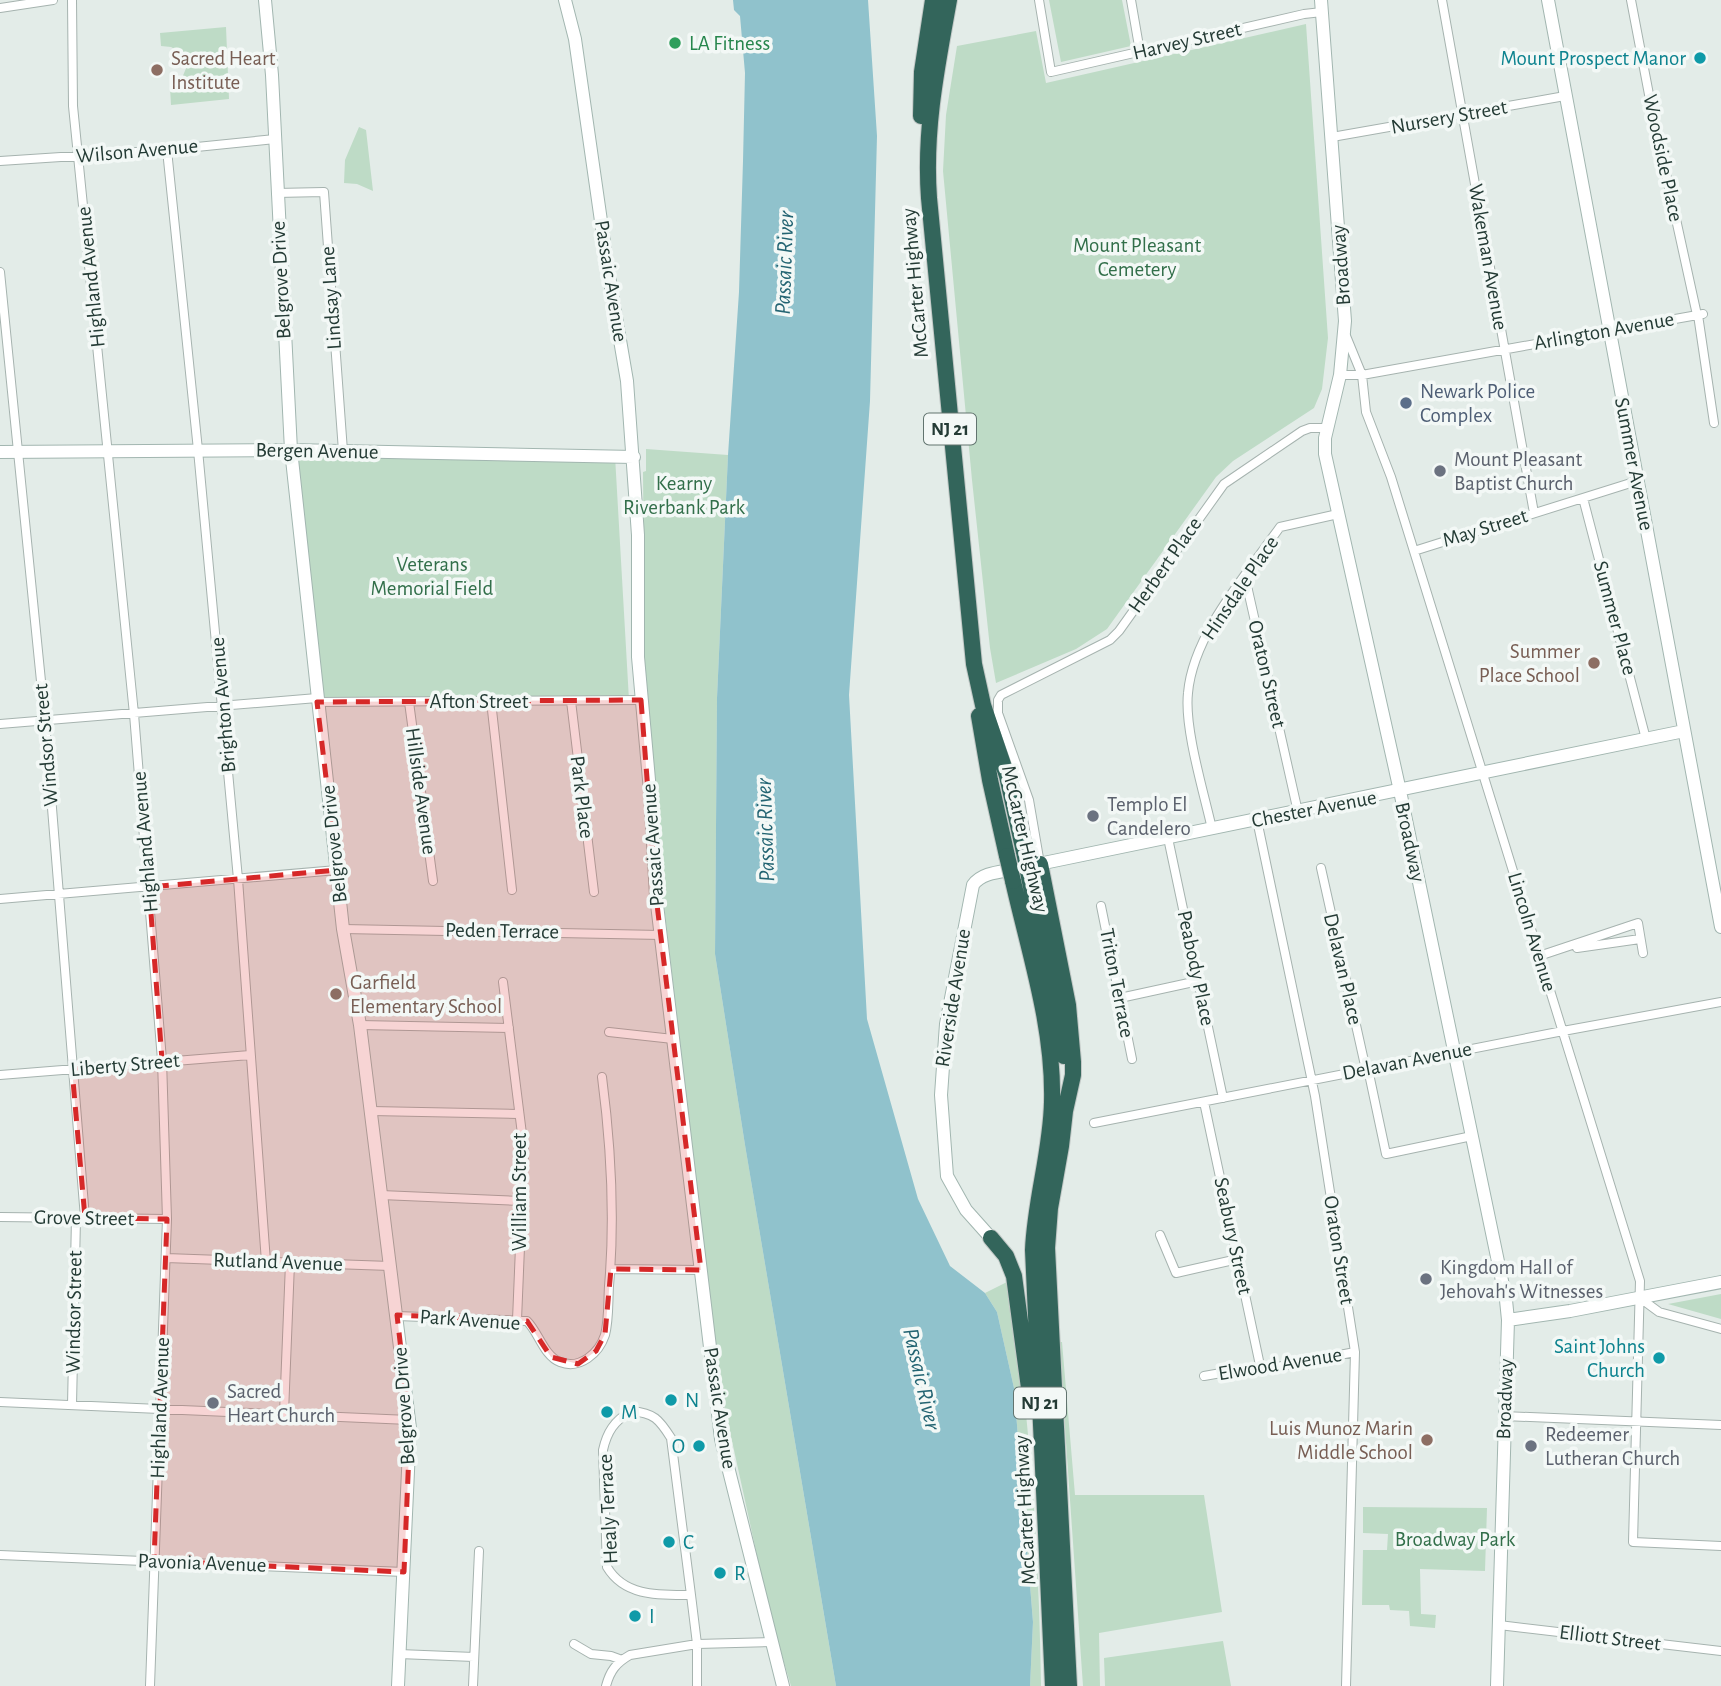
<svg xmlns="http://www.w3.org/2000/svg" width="1721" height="1686" viewBox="0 0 1721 1686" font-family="'Alegreya Sans',sans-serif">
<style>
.green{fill:#bedbc6}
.water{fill:#90c2cc}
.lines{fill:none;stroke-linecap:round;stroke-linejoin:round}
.street-casing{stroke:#a6b3af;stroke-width:10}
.secondary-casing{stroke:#a2b6b0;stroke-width:14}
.highway-casing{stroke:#c2c8c6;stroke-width:18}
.street{stroke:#fff;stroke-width:8}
.secondary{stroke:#fff;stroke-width:12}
.highway{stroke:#33655b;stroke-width:16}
.highway-bridge-casing{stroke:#c2c8c6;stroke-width:18;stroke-linecap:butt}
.highway-bridge{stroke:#33655b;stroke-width:16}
.marked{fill:#d62828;fill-opacity:0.2;stroke:#d62828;stroke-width:5;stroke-dasharray:14 9;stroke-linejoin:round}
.leisure-dot{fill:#2e9e5b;stroke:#f3f8f6;stroke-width:2.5}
.culture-dot{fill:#0f9aa8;stroke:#f3f8f6;stroke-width:2.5}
.education-dot{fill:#8d6e63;stroke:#f3f8f6;stroke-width:2.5}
.service-dot{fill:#5c6f8a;stroke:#f3f8f6;stroke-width:2.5}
.worship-dot{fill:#6b7280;stroke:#f3f8f6;stroke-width:2.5}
.labels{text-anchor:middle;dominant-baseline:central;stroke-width:7;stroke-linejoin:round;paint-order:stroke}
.shield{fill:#f3f8f6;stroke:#62746f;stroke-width:2}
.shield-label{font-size:19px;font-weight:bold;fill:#243b35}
.street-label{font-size:21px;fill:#243b35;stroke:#f3f8f6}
.leisure-label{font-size:21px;fill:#27864d;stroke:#f3f8f6;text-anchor:start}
.education-label{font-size:21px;fill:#785e54;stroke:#f3f8f6;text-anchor:start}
.culture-label{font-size:21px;fill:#0d838f;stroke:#f3f8f6;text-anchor:start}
.park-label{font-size:21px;fill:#326f4a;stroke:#f3f8f6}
.service-label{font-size:21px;fill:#4e5e75;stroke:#f3f8f6;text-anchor:start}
.worship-label{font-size:21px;fill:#5b616d;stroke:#f3f8f6;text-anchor:start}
.water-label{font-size:23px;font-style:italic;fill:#236472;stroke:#f3f8f6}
</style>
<rect width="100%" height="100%" fill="#e3ece8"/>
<path class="green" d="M1049 0H1122L1131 46 1061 62Z
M1306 24 1328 338 1322 389 1314 408 1233 461 1216 477 1107 629 1076 649 996 683 990 648 972 480 943 171 946 115 957 46 1036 31 1046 83Z
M226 27 229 99 171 105 170 87 182 78 187 66 182 53 171 47 161 46 160 33Z
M359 127 366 130 373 191 357 184 344 183 345 160Z
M289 447 615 456 629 700 320 702Z
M646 449 728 455 717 698 715 954 745 1145 836 1686H791L770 1615 720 1386 657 845 645 707 643 472 646 471Z
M1009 1281C1030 1415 1039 1551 1041 1686H1030L1033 1622 1014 1388 997 1312 985 1293Z
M1721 1294V1319L1668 1304Z
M1059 1342H1062L1075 1495H1204L1222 1612 1099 1633 1100 1686H1083Z
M1363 1507 1487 1508 1485 1571 1420 1569 1421 1614 1436 1615 1435 1628 1410 1626 1409 1611 1390 1610 1389 1605H1362L1363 1550H1387L1388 1534 1363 1533Z
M1223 1641 1231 1686H1105L1104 1658Z"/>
<path class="water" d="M733 0H868L877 136 870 401 849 695 867 1019 918 1199 950 1266 985 1293 997 1312 1014 1388 1033 1622 1030 1686H836L832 1662 745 1145 715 954 717 698 728 455 739 292 743 161 745 73 740 16 734 10Z"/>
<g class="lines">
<defs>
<path id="street" d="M72 0 73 106 134 714 162 1060 167 1219 150 1686
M1039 0 1051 72 1304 14 1322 12
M1131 0 1140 52
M1442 0 1534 513
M1631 0 1651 105 1697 315
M0 8 53 0
M1332 137 1565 96
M167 150 198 450 238 879 266 1262
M0 161 167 150 275 139
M276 193 324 192 343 451
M0 272 45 721 85 1218
M1698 315 1714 423
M1346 336 1362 375 1366 412 1391 477 1640 1281 1633 1542 1721 1546
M1340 375H1362L1703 314
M1583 498 1646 739
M1414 551 1637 481
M1245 577 1298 812
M491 701 512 890
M571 701 594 892
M317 702 641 700
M409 702 433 881
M0 724 317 698
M1257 820 1315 1096 1355 1352 1346 1686
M1212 829C1204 793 1184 728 1188 693 1193 634 1247 574 1280 527L1338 514
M1168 838 1223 1098
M1040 864 1029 800 998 713V700L1001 695 1110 640 1119 631 1224 484 1302 431 1310 428H1327
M1321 868 1366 1070
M0 899 337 870
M1101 906 1132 1059
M343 929 661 935
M1577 948 1640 939
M1539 956 1638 923 1643 953
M503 982 524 1150 517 1320
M1120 998 1198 981
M360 1025 509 1028
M609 1032 673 1039
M1368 1069 1386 1154 1472 1136
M0 1075 250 1055
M1204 1102 1261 1370
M371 1111 518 1114
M1094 1123 1563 1031 1721 1002
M381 1195 521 1201
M0 1217 167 1219
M1160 1235 1176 1273 1238 1259
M166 1258 390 1266
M611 1269 701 1270
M1640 1298 1659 1312 1721 1329
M397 1316 527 1321C539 1333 544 1356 560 1362 580 1370 599 1353 605 1335 609 1320 608 1302 609 1286 615 1217 611 1146 602 1077
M1204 1376 1244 1369 1261 1370 1355 1352
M0 1402 409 1420
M72 1405 76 1218
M631 1411C654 1413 659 1419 671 1438L691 1595C659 1595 625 1597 607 1567L603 1450C607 1432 614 1421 631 1411Z
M284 1413 290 1263
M1504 1416 1721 1425
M0 1555 404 1572
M691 1595 697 1644V1686
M1499 1625 1721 1651
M574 1644 591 1654 611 1656 622 1660
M399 1654 474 1657
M473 1686 479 1551
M606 1686C610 1671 616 1663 630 1655L697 1644 772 1642"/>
<path id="secondary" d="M265 0 272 75 291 450 343 929 360 1025 410 1428 398 1686
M565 0 575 39 608 270 627 381 638 535V657L650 791 656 896 721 1439 783 1686
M1321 0 1345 321 1340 375 1325 438V454L1400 791 1506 1300 1508 1320 1497 1686
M1548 0 1721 927
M0 452 291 450 634 457
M1034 865 1684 731
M991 1238 966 1210 947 1176 941 1095 946 1024 973 885C982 872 1002 872 1016 869
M1508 1320 1570 1311 1721 1282"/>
<path id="highway" d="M949 0C937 66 924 130 929 198L974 664 983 705 1007 776 1024 852
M921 116 922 72 933 0
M979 716 990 780 1007 856
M1040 864 1068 1005 1073 1062V1075L1065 1111 1061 1146 1050 1208 1047 1248 1069 1686
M1029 877 1064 1056
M1013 881C1029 952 1054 1027 1052 1102 1051 1152 1035 1200 1033 1250L1053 1686
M991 1238 1006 1256 1014 1276 1031 1403"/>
</defs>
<use href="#street" class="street-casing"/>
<use href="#secondary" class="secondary-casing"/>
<use href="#highway" class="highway-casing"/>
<use href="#street" class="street"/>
<use href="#secondary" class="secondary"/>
<use href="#highway" class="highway"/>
<defs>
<path id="highway-bridge" d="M1024 852 1029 877
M1007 856 1013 881"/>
</defs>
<use href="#highway-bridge" class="highway-bridge-casing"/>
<use href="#highway-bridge" class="highway-bridge"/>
</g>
<path class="marked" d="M641 700 656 896 701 1270 611 1269 605 1334 596 1351 578 1364 551 1357 527 1321 397 1315 410 1428 404 1572 154 1561 167 1219 85 1218 72 1069 162 1060 149 887 337 870 317 702Z"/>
<circle class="leisure-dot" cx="675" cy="43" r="7"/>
<g class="culture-dot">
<circle cx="1700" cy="58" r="7"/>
<circle cx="1659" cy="1358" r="7"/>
<circle cx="671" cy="1400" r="7"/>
<circle cx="607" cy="1412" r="7"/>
<circle cx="699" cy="1446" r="7"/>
<circle cx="669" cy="1542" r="7"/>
<circle cx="720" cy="1573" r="7"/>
<circle cx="635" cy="1616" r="7"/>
</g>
<g class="education-dot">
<circle cx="157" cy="70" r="7"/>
<circle cx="1594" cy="663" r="7"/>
<circle cx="336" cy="994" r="7"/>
<circle cx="1427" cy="1440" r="7"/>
</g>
<circle class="service-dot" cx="1406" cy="403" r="7"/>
<g class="worship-dot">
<circle cx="1440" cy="471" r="7"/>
<circle cx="1093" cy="816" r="7"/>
<circle cx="1426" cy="1279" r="7"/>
<circle cx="213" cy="1403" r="7"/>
<circle cx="1531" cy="1446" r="7"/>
</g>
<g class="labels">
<g class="shield">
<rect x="924" y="413.5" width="52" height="31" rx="5"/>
<rect x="1014" y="1387.5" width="52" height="31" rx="5"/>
</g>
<g class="shield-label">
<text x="950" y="429">NJ 21</text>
<text x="1040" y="1403">NJ 21</text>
</g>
<g class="street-label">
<text transform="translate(1187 41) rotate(-13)">Harvey Street</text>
<text transform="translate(1449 117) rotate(-10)">Nursery Street</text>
<text transform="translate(137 151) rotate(-5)">Wilson Avenue</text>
<text transform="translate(1663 158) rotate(78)">Woodside Place</text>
<text transform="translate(1488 257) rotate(80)">Wakeman Avenue</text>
<text transform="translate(1341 265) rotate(-94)">Broadway</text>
<text transform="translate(91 277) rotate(-96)">Highland Avenue</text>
<text transform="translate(281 280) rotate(-93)">Belgrove Drive</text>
<text transform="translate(611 281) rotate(81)">Passaic Avenue</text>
<text transform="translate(915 283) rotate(-95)">McCarter Highway</text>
<text transform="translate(331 298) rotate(-94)">Lindsay Lane</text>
<text transform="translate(1604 331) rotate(-10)">Arlington Avenue</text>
<text transform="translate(317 451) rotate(1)">Bergen Avenue</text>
<text transform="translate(1634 464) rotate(79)">Summer Avenue</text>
<text transform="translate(1485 528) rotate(-17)">May Street</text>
<text transform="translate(1165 565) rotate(-55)">Herbert Place</text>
<text transform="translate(1240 588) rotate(-56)">Hinsdale Place</text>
<text transform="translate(1615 618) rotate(75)">Summer Place</text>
<text transform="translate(1267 674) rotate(77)">Oraton Street</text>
<text x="479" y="701">Afton Street</text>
<text transform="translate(223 705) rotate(-95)">Brighton Avenue</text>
<text transform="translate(46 745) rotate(-95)">Windsor Street</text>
<text transform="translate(421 791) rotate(82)">Hillside Avenue</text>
<text transform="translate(582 797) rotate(83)">Park Place</text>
<text transform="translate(1314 809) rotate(-11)">Chester Avenue</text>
<text transform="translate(1025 839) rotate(77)">McCarter Highway</text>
<text transform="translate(145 842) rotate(-95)">Highland Avenue</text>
<text transform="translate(1410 842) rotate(78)">Broadway</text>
<text transform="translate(334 844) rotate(-96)">Belgrove Drive</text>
<text transform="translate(653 845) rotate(-94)">Passaic Avenue</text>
<text transform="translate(502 931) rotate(1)">Peden Terrace</text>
<text transform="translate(1532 932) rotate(73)">Lincoln Avenue</text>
<text transform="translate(1196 968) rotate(78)">Peabody Place</text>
<text transform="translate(1343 969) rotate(77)">Delavan Place</text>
<text transform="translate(1117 983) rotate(79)">Triton Terrace</text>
<text transform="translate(953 998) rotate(-81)">Riverside Avenue</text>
<text transform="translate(1407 1061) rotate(-11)">Delavan Avenue</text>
<text transform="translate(125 1065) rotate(-5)">Liberty Street</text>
<text transform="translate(519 1192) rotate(-90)">William Street</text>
<text transform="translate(84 1218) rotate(1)">Grove Street</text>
<text transform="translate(1233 1236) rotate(78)">Seabury Street</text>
<text transform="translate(1339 1250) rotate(81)">Oraton Street</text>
<text transform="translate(278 1262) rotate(2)">Rutland Avenue</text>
<text transform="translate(74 1312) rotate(-89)">Windsor Street</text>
<text transform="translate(470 1320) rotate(4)">Park Avenue</text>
<text transform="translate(1280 1364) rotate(-9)">Elwood Avenue</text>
<text transform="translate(1505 1399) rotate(-88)">Broadway</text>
<text transform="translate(404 1406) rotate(-94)">Belgrove Drive</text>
<text transform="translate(160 1408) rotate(-88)">Highland Avenue</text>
<text transform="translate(720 1408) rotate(81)">Passaic Avenue</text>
<text transform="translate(608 1509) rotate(-93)">Healy Terrace</text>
<text transform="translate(1025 1510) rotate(-93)">McCarter Highway</text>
<text transform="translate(202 1563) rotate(2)">Pavonia Avenue</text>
<text transform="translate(1610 1638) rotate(7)">Elliott Street</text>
</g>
<g class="leisure-label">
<text x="689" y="43">LA Fitness</text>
</g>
<g class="education-label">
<text x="171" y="58">Sacred Heart<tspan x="171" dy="24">Institute</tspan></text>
<text x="1580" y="651" text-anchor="end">Summer<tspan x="1580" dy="24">Place School</tspan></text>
<text x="350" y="982">Garfield<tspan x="350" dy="24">Elementary School</tspan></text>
<text x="1413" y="1428" text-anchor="end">Luis Munoz Marin<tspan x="1413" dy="24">Middle School</tspan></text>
</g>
<g class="culture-label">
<text x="1686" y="58" text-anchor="end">Mount Prospect Manor</text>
<text x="1645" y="1346" text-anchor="end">Saint Johns<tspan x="1645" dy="24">Church</tspan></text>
<text x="685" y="1400">N</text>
<text x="621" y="1412">M</text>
<text x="685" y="1446" text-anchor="end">O</text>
<text x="683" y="1542">C</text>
<text x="734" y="1573">R</text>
<text x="649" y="1616">I</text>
</g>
<g class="park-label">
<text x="1137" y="245">Mount Pleasant<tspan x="1137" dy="24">Cemetery</tspan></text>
<text x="684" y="483">Kearny<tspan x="684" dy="24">Riverbank Park</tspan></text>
<text x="432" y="564">Veterans<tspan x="432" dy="24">Memorial Field</tspan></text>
<text x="1455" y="1539">Broadway Park</text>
</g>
<g class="service-label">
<text x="1420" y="391">Newark Police<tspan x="1420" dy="24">Complex</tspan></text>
</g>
<g class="worship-label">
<text x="1454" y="459">Mount Pleasant<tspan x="1454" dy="24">Baptist Church</tspan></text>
<text x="1107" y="804">Templo El<tspan x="1107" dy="24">Candelero</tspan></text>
<text x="1440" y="1267">Kingdom Hall of<tspan x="1440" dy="24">Jehovah's Witnesses</tspan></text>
<text x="227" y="1391">Sacred<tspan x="227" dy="24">Heart Church</tspan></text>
<text x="1545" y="1434">Redeemer<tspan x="1545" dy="24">Lutheran Church</tspan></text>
</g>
<g class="water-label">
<text transform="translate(785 263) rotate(-88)">Passaic River</text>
<text transform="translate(766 830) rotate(-92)">Passaic River</text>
<text transform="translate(921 1379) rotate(77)">Passaic River</text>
</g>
</g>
</svg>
